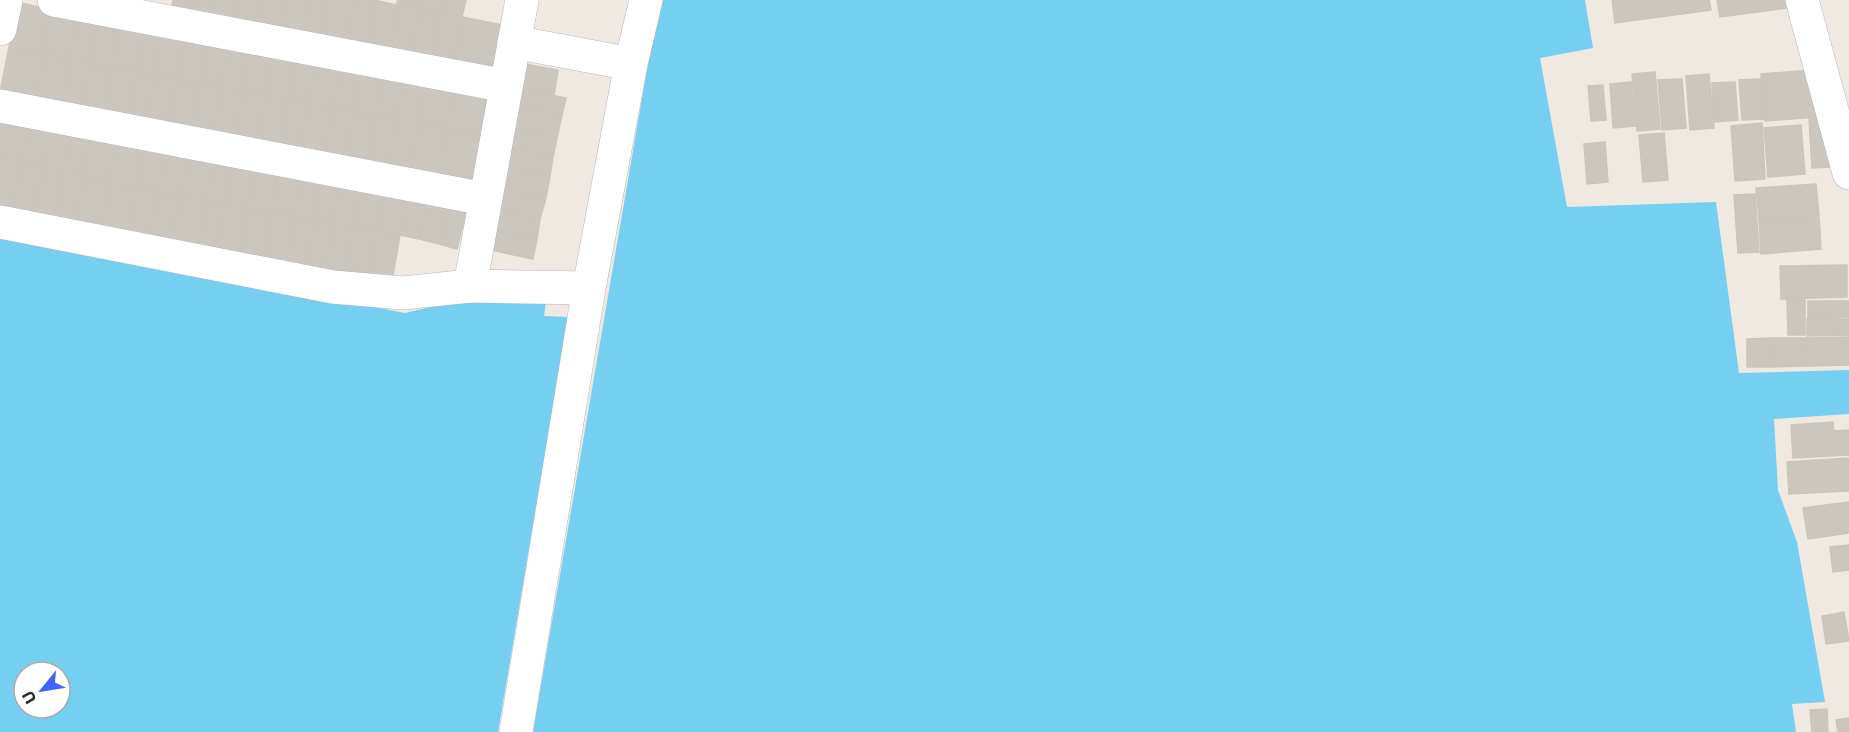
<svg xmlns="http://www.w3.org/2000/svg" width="1849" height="732" viewBox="0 0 1849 732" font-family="Commissioner,sans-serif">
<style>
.water{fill:#75cff0;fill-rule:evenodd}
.building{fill:#cbc7bf;stroke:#cbc5ba;stroke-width:1.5}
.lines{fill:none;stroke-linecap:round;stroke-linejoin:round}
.minor-casing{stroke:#b4b7c1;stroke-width:34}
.minor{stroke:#fff;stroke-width:33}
</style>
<rect width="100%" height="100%" fill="#efe9e1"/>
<path class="water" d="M659 0H1585L1593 48 1540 58 1567 207 1716 202 1739 373 1849 370V414L1774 419 1778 490 1797 542 1825 702 1792 704 1796 732H533Z
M0 233 405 313 477 296 547 294 544 316 568 317 498 732H0ZM24 672H60V708H24Z"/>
<path class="building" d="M173 0H194L191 17 170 15Z
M194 0H216L213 21 191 17Z
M216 0H238L235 25 213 21Z
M238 0H262L256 28 235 25Z
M262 0H285L278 32 256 28Z
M285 0H307L301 36 278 32Z
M307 0H326L320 39 301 36Z
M326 0H354L346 44 320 39Z
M354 0H375L369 48 346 44Z
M375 0 396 5 389 52 369 48Z
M398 0H421L419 9 396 5Z
M421 0H442L440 13 419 9Z
M442 0H466L462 17 440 13Z
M1612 0H1709L1711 10 1615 23Z
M1717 0H1793L1794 7 1720 17Z
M18 2 50 10 43 54 9 47Z
M396 5 419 9 411 56 389 52Z
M419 9 440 13 430 61 411 56Z
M50 10 77 15 70 59 43 54Z
M440 13 462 17 453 66 430 61Z
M77 15 97 19 90 63 70 59Z
M462 17 503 25 493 74 453 66Z
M97 19 119 23 111 67 90 63Z
M119 23 145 29 137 72 111 67Z
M145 29 162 32 155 75 137 72Z
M162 32 183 36 177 79 155 75Z
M183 36 206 39 200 83 177 79Z
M206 39 229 44 221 86 200 83Z
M229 44 250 48 243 90 221 86Z
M9 47 43 54 36 99 0 92Z
M250 48 273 53 266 95 243 90Z
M273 53 296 57 288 99 266 95Z
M43 54 70 59 61 104 36 99Z
M296 57 317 60 308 102 288 99Z
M70 59 90 63 82 108 61 104Z
M317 60 340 64 333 108 308 102Z
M90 63 111 67 104 111 82 108Z
M520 63 558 70 554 96 516 88Z
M340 64 361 68 354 111 333 108Z
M111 67 137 72 129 116 104 111Z
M361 68 383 71 375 115 354 111Z
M1812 70 1816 117 1765 121 1761 74Z
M383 71 404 76 397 118 375 115Z
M137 72 155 75 148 120 129 116Z
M1655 72 1660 129 1637 131 1632 74Z
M1709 74 1714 128 1690 130 1686 76Z
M155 75 177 79 169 123 148 120Z
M404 76 426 80 419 122 397 118Z
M177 79 200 83 191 127 169 123Z
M1682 79 1686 128 1662 130 1658 80Z
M1760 79 1764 119 1742 120 1739 80Z
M426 80 454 87 446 128 419 122Z
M1631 82 1635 126 1613 128 1610 84Z
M1735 82 1738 120 1714 122 1712 83Z
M200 83 221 86 213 131 191 127Z
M1603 85 1606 120 1591 121 1588 86Z
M221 86 243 90 235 136 213 131Z
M454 87 488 93 482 136 446 128Z
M513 87 566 98 562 115 510 105Z
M243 90 266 95 257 140 235 136Z
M266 95 288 99 280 145 257 140Z
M288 99 308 102 298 148 280 145Z
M308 102 333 108 323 154 298 148Z
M510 105 562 115 557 138 506 129Z
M333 108 354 111 346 159 323 154Z
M354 111 375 115 367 163 346 159Z
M0 112 31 119 21 163 0 158Z
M375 115 397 118 388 167 367 163Z
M1828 117 1832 167 1812 168 1809 119Z
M397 118 419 122 410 172 388 167Z
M31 119 52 124 43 167 21 163Z
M419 122 446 128 437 177 410 172Z
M1762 123 1765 179 1735 181 1731 126Z
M52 124 72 127 63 171 43 167Z
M1801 125 1805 174 1768 177 1764 128Z
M72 127 92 130 83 175 63 171Z
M446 128 482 136 473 184 437 177Z
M506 129 557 138 553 157 503 147Z
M92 130 118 135 109 182 83 175Z
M1664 133 1668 180 1643 182 1639 135Z
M118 135 144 140 137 188 109 182Z
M144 140 166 145 157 192 137 188Z
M1605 142 1608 182 1587 184 1584 144Z
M166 145 191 149 180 197 157 192Z
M503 147 553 157 550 176 501 165Z
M191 149 214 154 206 201 180 197Z
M214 154 232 157 225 205 206 201Z
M232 157 255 161 247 209 225 205Z
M0 158 21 163 12 212 0 209Z
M255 161 277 166 271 213 247 209Z
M21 163 43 167 34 216 12 212Z
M501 165 550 176 546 198 497 187Z
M277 166 301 170 294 217 271 213Z
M43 167 63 171 54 219 34 216Z
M301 170 322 173 315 221 294 217Z
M63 171 83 175 75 223 54 219Z
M322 173 342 177 333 223 315 221Z
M83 175 109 182 101 229 75 223Z
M342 177 364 182 354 227 333 223Z
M109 182 137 188 130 236 101 229Z
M364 182 385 187 376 231 354 227Z
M1816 184 1819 216 1759 220 1756 188Z
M385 187 409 192 400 235 376 231Z
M497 187 546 198 540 219 493 210Z
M137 188 157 192 148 240 130 236Z
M157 192 180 197 170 245 148 240Z
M409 192 429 196 419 239 400 235Z
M1755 194 1759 252 1738 253 1734 195Z
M429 196 449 201 439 244 419 239Z
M180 197 206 201 197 250 170 245Z
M206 201 225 205 216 254 197 250Z
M449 201 468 205 457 249 439 244Z
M225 205 247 209 239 260 216 254Z
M247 209 271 213 264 264 239 260Z
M493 210 540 219 537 239 490 229Z
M271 213 294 217 285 268 264 264Z
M1819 216 1821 249 1761 254 1759 220Z
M294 217 315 221 305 272 285 268Z
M315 221 333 223 323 275 305 272Z
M333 223 354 227 344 279 323 275Z
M354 227 376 231 366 283 344 279Z
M490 229 537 239 533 259 486 249Z
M376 231 400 235 391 287 366 283Z
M1847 265V297L1781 299 1780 266Z
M1787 300H1805V335H1788Z
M1808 301H1849V317L1808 318Z
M1807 319H1849V335L1807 336Z
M1849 337V365L1808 366 1807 338Z
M1771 338H1807L1808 366 1772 367Z
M1771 338 1772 367H1747V339Z
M1833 422 1834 431 1849 430V455L1793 458 1791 425Z
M1849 458V491L1789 494 1787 462Z
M1849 502V533L1808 539 1803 508Z
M1849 545V570L1833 572 1830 547Z
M1844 612 1849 641 1826 644 1822 616Z
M1827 709 1828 732H1812L1810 710Z
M1849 718V732H1838L1836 720Z"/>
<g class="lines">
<defs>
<path id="minor" d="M54 0 506 86
M1802 0 1849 173
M0 29 6 0
M514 42 631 64
M0 106 485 199
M0 222 333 287 403 293 470 286 589 288
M470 286 522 0
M516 732 589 288 631 64 646 0"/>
</defs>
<use href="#minor" class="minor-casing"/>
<use href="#minor" class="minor"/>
</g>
<g transform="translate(42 690) rotate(240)"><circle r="28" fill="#ffffff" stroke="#ababab" stroke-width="1.5"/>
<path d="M0-4.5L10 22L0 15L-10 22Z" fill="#4264fb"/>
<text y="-9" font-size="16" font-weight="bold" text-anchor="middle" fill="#2e2e2e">U</text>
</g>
</svg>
